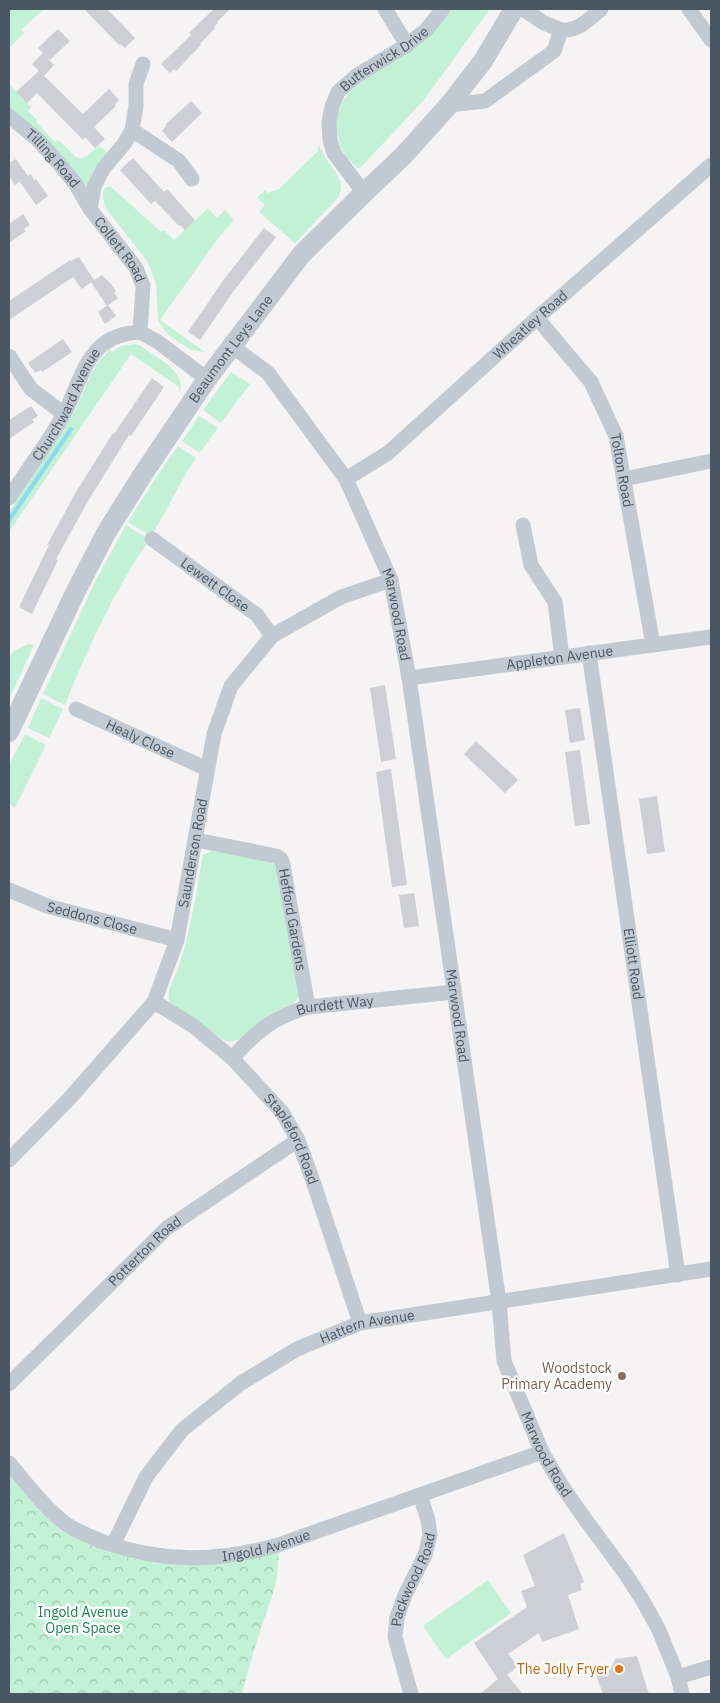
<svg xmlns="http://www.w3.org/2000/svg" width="720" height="1703" viewBox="0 0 720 1703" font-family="'IBM Plex Sans',sans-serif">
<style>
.grass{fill:#c3f1d5}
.park{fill:url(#park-crowns)}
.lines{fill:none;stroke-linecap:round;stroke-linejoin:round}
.stream{stroke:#90daee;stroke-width:4.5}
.building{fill:#cdcfd5}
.minor{stroke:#c1cad2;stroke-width:15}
.tertiary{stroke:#c1cad2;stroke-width:20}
.education-dot{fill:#8d6e63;stroke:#fff;stroke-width:2}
.food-dot{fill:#e8710a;stroke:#fff;stroke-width:2}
.labels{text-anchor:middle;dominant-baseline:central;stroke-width:5;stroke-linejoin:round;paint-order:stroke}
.street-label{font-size:14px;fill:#4a5661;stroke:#fff}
.education-label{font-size:14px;fill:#785e54;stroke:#fff;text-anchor:end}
.park-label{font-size:14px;fill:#17864f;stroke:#fff}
.food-label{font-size:14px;fill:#c56008;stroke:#fff;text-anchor:end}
</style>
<defs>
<pattern id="park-crowns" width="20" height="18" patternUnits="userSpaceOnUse" patternTransform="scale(1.25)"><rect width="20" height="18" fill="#c3f1d5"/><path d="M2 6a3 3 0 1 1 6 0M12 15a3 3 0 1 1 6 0" fill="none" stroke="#a0c6b0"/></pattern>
</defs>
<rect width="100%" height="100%" fill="#f5f3f3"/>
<path class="grass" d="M9 9H44L21 30 24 33 9 48Z
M451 9H490L423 101 359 169 347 158 341 148 337 132 336 121 344 99 359 82 447 17Z
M9 84 31 107 28 111 37 120 36 122 55 142 58 140 76 157C85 161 93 151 99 145L108 154 94 169 86 188 26 122 9 108Z
M318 145C322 151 325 157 329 163 337 175 347 184 337 199L295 243 259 212 265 205 257 198 265 190 267 193 279 189 318 151Z
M110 186 161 232 164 230 174 240 208 208 217 218 225 210 234 220 216 241 160 320 205 352 191 350 171 337 164 330 158 320 156 283 147 261 108 211C104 204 101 196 104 188Z
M134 344 139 345C154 356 189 372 179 393V387L131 354 9 532V512L69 421 77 407 91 374 96 365 110 349 112 352 121 346Z
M231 372 250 384 221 423 203 410Z
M199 416 218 428 200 453 182 441Z
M178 446 196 458C179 483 167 511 151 536L128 522 153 482Z
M126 525 149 540C114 591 88 647 65 705L43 694 95 582Z
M28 644 34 645 9 699V658L13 652Z
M41 698 63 709 49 738 28 728Z
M25 734 46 745 15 808 9 803V765Z
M212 851 281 863 300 990 298 997 294 1003 269 1015 242 1038 230 1042 222 1039 170 1003C165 990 175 979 179 966 191 931 196 892 203 855Z
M488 1580 511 1613 446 1659 423 1626Z"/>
<path class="park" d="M9 1475 25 1494 49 1518 111 1552 135 1559 180 1564 278 1550C280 1579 273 1593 264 1619 256 1644 248 1669 242 1694H9Z"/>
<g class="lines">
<path class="stream" d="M9 520 71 429"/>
</g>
<path class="building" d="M84 9H107L135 38 125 48 120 44 119 45Z
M214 9H230L217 22 218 23 214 27 215 28 200 44 201 45 176 71 174 69 170 73 161 64 191 35 189 33Z
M58 29 70 41 50 60 38 48Z
M43 53 54 65 44 76 83 114 109 89 119 100 115 104 116 106 94 127 105 139 95 148 85 137 83 140 37 93 27 103 16 92 39 71 32 64Z
M191 101 202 113 172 142 162 131 166 126 165 125Z
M133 158 164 192 167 189 195 220 185 230 180 225 179 226 155 201 151 204 120 170Z
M16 159 28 176 15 185 9 176V163Z
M31 174 34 180 36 179 48 196 36 205 20 182Z
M23 214 30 225 24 229 26 231 9 243V224Z
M264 228 276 237 233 292 200 340 188 332 222 282Z
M79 257 94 280 82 289 73 277 9 320V301L70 260 71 261Z
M102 275 112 285 116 291 114 293 118 298 107 306 91 282Z
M108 305 116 316 105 324 98 312Z
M63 339 72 352 42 372 41 370 35 373 28 363Z
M152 378 164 387 131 436 129 435 88 501 56 559 58 560 32 614 19 607 49 545H47L76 492 113 433 114 434Z
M31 406 38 416 32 420 34 422 9 439V420Z
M385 685 396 759 381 762 370 688Z
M580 708 585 740 570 743 565 710Z
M476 741 518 780 505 793 464 754Z
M580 750 590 824 575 826 565 752Z
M391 769 407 885 392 887 376 772Z
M657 796 665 852 647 854 639 799Z
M414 893 419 926 404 928 399 895Z
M564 1533 584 1582 580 1584 582 1590 568 1595 579 1629 542 1642 539 1633 508 1654 518 1666 507 1675 523 1694H480L498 1679 474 1643 527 1607 521 1591 535 1586 523 1555Z
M637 1656 649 1694H603L595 1672 612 1667 615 1659Z"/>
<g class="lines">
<g class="minor">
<path d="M385 9 407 45"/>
<path d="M523 9 544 23 561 30"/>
<path d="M689 9 711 40"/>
<path d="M449 105 485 101 554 51 561 30C579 31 588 20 601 9"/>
<path id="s1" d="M9 116 37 139 56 160 75 183 90 209 136 268 143 286 140 332 158 342 207 379"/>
<path d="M132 130 179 161 192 179"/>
<path id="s2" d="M364 193 334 153 330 140 329 122 332 107 338 92 356 76 407 45 427 29 443 9"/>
<path d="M90 209 94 187 103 169 124 144 132 130 136 106V84L143 64"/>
<path id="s3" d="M537 318 591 382 616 436 653 645"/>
<path id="s4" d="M232 346 268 373 346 479 391 580 409 678 499 1302 504 1361 542 1452 562 1486 585 1519 625 1573 643 1601 659 1630 678 1677 682 1694"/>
<path d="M9 356 31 389 64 414"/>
<path id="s5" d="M346 479 388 453 537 318 711 165"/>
<path d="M624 479 711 461"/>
<path id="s6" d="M9 498C27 470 48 443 64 414 76 392 82 363 101 346 112 336 125 333 140 332"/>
<path d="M523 525 531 565 555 602 562 657"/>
<path id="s7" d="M152 539 257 615 272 636"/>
<path id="s8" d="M589 653 678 1275"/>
<path id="s9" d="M409 678 711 637"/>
<path id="s10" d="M76 709 207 769"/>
<path id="s11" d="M196 840 276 856 281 859 283 865 308 1007"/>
<path id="s12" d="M9 890 47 906 177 940"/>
<path id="s13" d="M154 1002 192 1025 232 1058 282 1112 298 1140 313 1181 360 1323"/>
<path id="s14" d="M232 1058C257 1031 272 1018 308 1007L454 992"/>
<path id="s15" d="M9 1160 69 1099 154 1002 177 940 214 734 231 686 272 636 341 597 391 580"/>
<path id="s16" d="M9 1384 167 1228 298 1140"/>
<path id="s17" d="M9 1463C27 1484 44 1507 66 1524 78 1532 91 1537 104 1542 163 1563 218 1562 278 1545L542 1452"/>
<path id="s18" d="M113 1545 146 1477 182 1430 241 1383 297 1349 360 1323 711 1269"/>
<path d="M678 1677 711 1667"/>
<path id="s19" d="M411 1694 395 1637 397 1617 405 1595 425 1555 430 1535 428 1520 420 1495"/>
</g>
<path class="tertiary" id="s20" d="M9 732 75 593 106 533 143 474 207 379 301 255 364 193 403 156 449 105 483 61 514 9"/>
</g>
<circle class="education-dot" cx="622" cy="1376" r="5"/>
<circle class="food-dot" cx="619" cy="1669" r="5"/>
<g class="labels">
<g class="street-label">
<text stroke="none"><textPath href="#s2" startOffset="170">Butterwick Drive</textPath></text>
<text stroke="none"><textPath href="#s1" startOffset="61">Tilling Road</textPath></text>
<text stroke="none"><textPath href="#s1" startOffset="175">Collett Road</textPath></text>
<text stroke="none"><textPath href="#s5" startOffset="241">Wheatley Road</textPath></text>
<text stroke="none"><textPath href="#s20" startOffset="444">Beaumont Leys Lane</textPath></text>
<text stroke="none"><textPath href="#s6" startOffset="110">Churchward Avenue</textPath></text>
<text stroke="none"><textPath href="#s3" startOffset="178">Tolton Road</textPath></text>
<text stroke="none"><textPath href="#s7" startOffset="78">Lewett Close</textPath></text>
<text stroke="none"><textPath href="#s4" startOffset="322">Marwood Road</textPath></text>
<text stroke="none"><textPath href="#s9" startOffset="152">Appleton Avenue</textPath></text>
<text stroke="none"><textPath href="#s10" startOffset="71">Healy Close</textPath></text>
<text stroke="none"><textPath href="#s15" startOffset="369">Saunderson Road</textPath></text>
<text stroke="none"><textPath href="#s12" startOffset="88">Seddons Close</textPath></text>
<text stroke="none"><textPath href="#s11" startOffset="149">Hefford Gardens</textPath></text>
<text stroke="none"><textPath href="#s8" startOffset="314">Elliott Road</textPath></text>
<text stroke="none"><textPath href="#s14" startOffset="120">Burdett Way</textPath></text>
<text stroke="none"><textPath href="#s4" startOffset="728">Marwood Road</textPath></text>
<text stroke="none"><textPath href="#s13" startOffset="198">Stapleford Road</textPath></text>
<text stroke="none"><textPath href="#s16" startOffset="190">Potterton Road</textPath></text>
<text stroke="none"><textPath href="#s18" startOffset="350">Hattern Avenue</textPath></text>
<text stroke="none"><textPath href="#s4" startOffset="1179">Marwood Road</textPath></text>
<text stroke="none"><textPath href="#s17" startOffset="291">Ingold Avenue</textPath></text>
<text stroke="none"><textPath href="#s19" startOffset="120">Packwood Road</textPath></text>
</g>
<g class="education-label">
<text x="612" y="1368">Woodstock<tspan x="612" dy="16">Primary Academy</tspan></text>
</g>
<g class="park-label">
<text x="83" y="1612">Ingold Avenue<tspan x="83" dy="16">Open Space</tspan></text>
</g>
<g class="food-label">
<text x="609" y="1669">The Jolly Fryer</text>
</g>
</g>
<rect width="720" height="1703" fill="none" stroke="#4a5661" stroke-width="20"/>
</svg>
